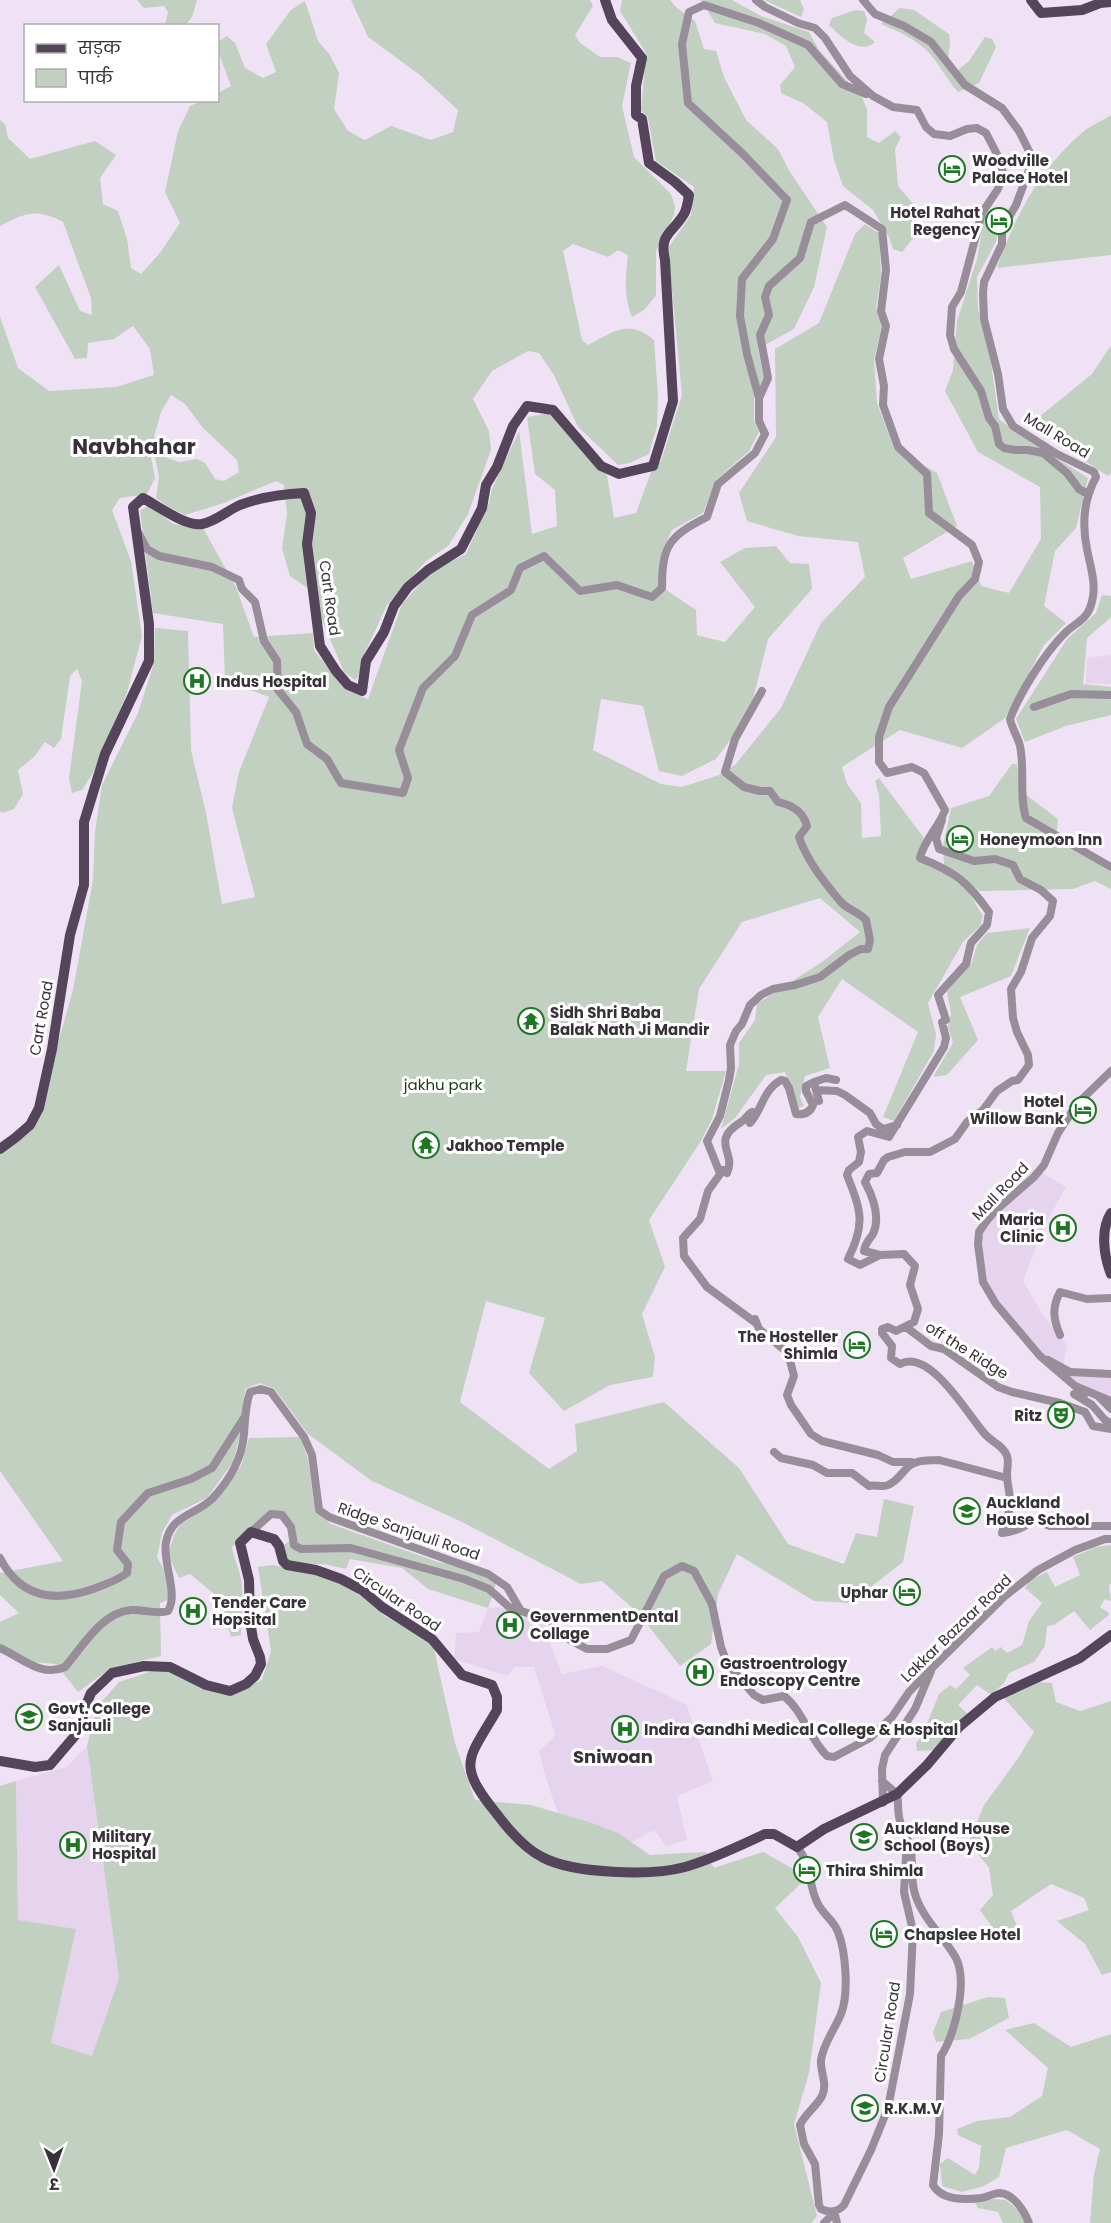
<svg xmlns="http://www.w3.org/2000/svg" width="1111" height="2223" viewBox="0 0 1111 2223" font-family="Poppins,'Noto Sans Devanagari',sans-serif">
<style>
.built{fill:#e6d3ed}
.green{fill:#c1d0c0}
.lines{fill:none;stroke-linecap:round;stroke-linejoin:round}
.minor{stroke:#978e9a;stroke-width:8}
.major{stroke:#55455a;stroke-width:10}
.labels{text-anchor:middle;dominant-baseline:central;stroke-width:6;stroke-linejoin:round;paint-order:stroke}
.poi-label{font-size:15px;font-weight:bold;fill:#373138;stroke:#fff;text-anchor:start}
.street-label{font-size:15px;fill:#373138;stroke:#fff}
.park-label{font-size:15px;fill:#163c17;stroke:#fff}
.quarter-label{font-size:18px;font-weight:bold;fill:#373138;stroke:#fff}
.district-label{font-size:21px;font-weight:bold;fill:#373138;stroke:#fff}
</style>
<rect width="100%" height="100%" fill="#f0e2f5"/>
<path class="built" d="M1111 655V684L1086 683 1087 658Z
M1034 1169 1066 1187 1043 1228 1023 1281 1043 1315 1067 1345 1063 1366 1111 1377V1408L1071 1387 1048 1369 986 1295 975 1242V1229Z
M500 1607 545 1624 546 1633 562 1674 602 1666 686 1704 713 1781 677 1796 687 1840 666 1846 654 1830 614 1852 562 1825 546 1778 539 1751 553 1739 555 1734 534 1667H515L507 1676 454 1659 456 1633 479 1632 488 1608Z
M87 1746 119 1978 92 2056 51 2043 76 1929 18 1920 16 1781 67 1767Z"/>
<path class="green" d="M137 0H197L192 17 185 26 165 25 168 12 164 6 144 8Z
M351 0H590L593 6 575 35 580 43 600 57H617L631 63 622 106 634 157 671 194 675 206 674 215 656 251V296L644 310 632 317C624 297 625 276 628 255L618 250 608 257 573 244 563 251 582 340 588 345C614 332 628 318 654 340L658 395 657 426 649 454 630 463 618 465 578 427 554 375 539 353 528 351 492 371 473 399 489 431 491 450 468 514 448 546 426 561 387 605 362 659 359 676 355 680 344 672 309 589 290 576 282 548 287 514 284 485 276 481 224 503 185 515 167 506 156 498 159 477 155 457 162 456 179 462 197 459 205 463 215 479 224 481 239 472 237 460 203 428 185 404 171 395 161 412 154 437 160 449 151 457 155 478 147 494 120 498 112 510 131 561 142 636 126 696 93 773 82 790 72 793 69 778 82 681 77 669 70 676 61 739 54 748 45 742 34 757 18 770 23 794 14 809 2 813 0 811V317L18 368 49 391 116 387 154 375 150 349 133 326 114 339 88 343 87 358 75 359 35 287 59 265 80 311 92 315 91 298 63 222C36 208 25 213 0 226V120L5 124 8 138 30 159 95 141 116 155 100 178 103 204 118 211 127 239 131 268 141 274 160 253 180 223 165 192 178 131 190 106 201 101 218 100V93L231 86 218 51V42L227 36 235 43 245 68 263 78 276 72 266 44 291 10 305 1 318 41 330 55 339 73 334 109 348 131 365 140 391 126 431 140 453 132 458 110 420 75 368 37Z
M622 0H670L677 8 695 21 704 49 716 51 724 77 746 120 778 149 790 172 827 227 814 287 794 329 758 349 764 377 754 398V421L759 432 749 451 716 480 703 513 672 530 662 552 659 585 696 610 697 635 725 642 755 607 720 562 745 548 776 546 790 563 809 564 812 589 768 639 749 715 716 759 682 776 659 771 643 706 601 699 593 750 661 784 682 787 719 775 735 765 781 708 821 623 865 577 858 542 798 536 747 521 739 493 776 437 775 349 819 323 855 234 865 224 879 233 881 276 876 308 882 324 874 360 877 403 894 448 937 473 957 526 903 558 911 579 972 561 981 586 1009 593 1041 539 1040 487 978 452 945 391 953 370 957 321 977 259 984 216 1003 209 996 242 977 277 978 309 990 357 999 419 1020 435 1088 478 1076 528 1055 551 1044 606 1066 623 1044 645 1005 718 962 748 900 730 842 767 847 784 861 803 862 838 881 836 879 795 875 781 879 778 924 838 916 860 943 872 968 891 983 916 980 926 963 942 928 1003 936 1034 934 1051 894 1121 883 1117 918 1032 842 979 818 1017 830 1068 805 1076 800 1097 804 1106 798 1108 785 1072 766 1075 736 1117 721 1129 739 1064V1043L755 1020 757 1004 822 962 860 932 820 898 742 922 699 989 686 1071H726L712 1119 701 1141 649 1220 665 1267 642 1314 655 1357 653 1377 610 1385 564 1411 529 1373 545 1318 486 1301 460 1402 549 1469 577 1451 575 1424 664 1402 739 1468 788 1544 844 1564 856 1533 877 1537 884 1499 914 1506 903 1562 850 1603 814 1601 737 1554 718 1594 711 1644 680 1666 639 1614 602 1581 581 1584 460 1521 372 1481 308 1434 274 1388 259 1383 245 1389 240 1435 233 1462 207 1498 172 1515 162 1533 157 1557 175 1591 173 1598 160 1603 161 1656 111 1668 78 1692 56 1664 32 1662 0 1647V1622L19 1613 0 1595V1573L63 1561 0 1471V1149L35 1124 73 990 93 880 95 832 102 785 138 713 154 663 155 628 188 631 191 750 206 813 222 904 255 897 232 808 239 772 269 697 225 680 223 624 153 613 140 511 149 505 173 524 203 528 236 587 254 637 313 633 314 650 344 689 368 699 402 604 432 571 466 554 489 503 492 489 519 431 532 534 557 526 555 490 535 474 527 417 550 413 607 475 614 518 636 513 651 472 661 461 682 395 668 248 691 215 694 187 656 161 648 118 641 110 646 53 620 11Z
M701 0H732L761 16 809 32 819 50 862 97 867 109V137L879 143 895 131 901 137 895 149 898 186 914 205 921 229 902 252 893 249 889 237 873 210 843 186 834 160 827 122 803 103 781 93 780 85 795 67 786 46 765 34 715 23Z
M764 0H800L804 9 801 17Z
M900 8 914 10 949 34 950 43 947 68 952 75 969 61 985 37 992 39 996 47 979 83 958 92C947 80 940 65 930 54 918 40 898 31 881 24Z
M856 10 864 11 867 19 864 33 875 42C860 56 840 36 829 25L832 18Z
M1111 115V255L997 268C1015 216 1040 168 1083 132 1091 125 1102 121 1111 115Z
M1111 345V473L1108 476 1029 425 1092 374Z
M1102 595 1111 596V617L1087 638 1083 684 1111 687V715L1066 726 1025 742 1016 719 1067 639 1096 613Z
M1012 764H1017L1021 791 1058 819 1056 839 1111 872V889L1095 881 1073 889 980 891 944 865 943 846 951 808 989 796Z
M1030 928 1011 976 960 997 978 1040 947 1075 933 1077 953 1043 948 1027 951 1013 947 992 972 962 977 945 987 933Z
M300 1437 308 1459 315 1511 331 1524 438 1562 473 1566 497 1581 488 1608 428 1589 402 1568 350 1559 346 1569 324 1564H292L284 1558V1545L295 1537 293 1524 270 1510 232 1547C234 1559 242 1575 242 1586 243 1602 241 1619 241 1635L231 1637 219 1598 190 1574 179 1578 168 1555 174 1535 181 1524 212 1505 241 1466 249 1438Z
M1111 1545V1584L1109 1585 1111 1601 1105 1599 1100 1607 1109 1613V1615L1090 1630 1074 1611 1054 1625 1047 1626 1045 1646 1034 1662 1009 1673 1004 1683 991 1695 977 1685 958 1705 969 1715 936 1750 917 1751 916 1743 927 1730 926 1726 939 1694 950 1685 956 1689 970 1675 963 1668 992 1647 995 1651 1001 1647 1007 1653 1022 1645 1029 1621 1042 1603 1025 1588 1030 1580 1047 1572 1055 1587 1080 1575 1073 1557 1096 1547Z
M273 1565 341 1579 386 1617 432 1640 455 1743 475 1800 531 1805 589 1822 618 1833 650 1855 706 1852 714 1868 763 1852 808 1877 775 1908 798 1937 821 1983 809 2073 794 2124 817 2216 811 2223H0V1786L16 1781 18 1920 76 1929 51 2043 92 2056 119 1978 87 1746 97 1707 119 1682 161 1668 230 1695 262 1680 271 1651 258 1567Z
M1031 1682 1052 1683 1056 1702 1080 1711 1111 1701V1972L1102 1975 1085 1944 1057 1921 1089 1910 1084 1898 1051 1884 1011 1911 1022 1939 997 1934 980 1910 993 1895 989 1868 969 1842 984 1805 1019 1757 1034 1732 1003 1697Z
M988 1997 1005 1998 1009 2018 969 2039 936 2042 933 2032 941 2012Z
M1034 2023 1071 2047 1111 2034V2223H1090L1094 2174 1100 2149 1067 2130 1006 2148 999 2177 984 2186 962 2192 942 2186 940 2164 948 2158 975 2175 979 2168 981 2146 958 2135 957 2129 977 2121 1010 2117 1042 2096 1048 2068 1005 2030Z
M995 2199 1006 2200 1032 2223H1003L998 2212 978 2208 974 2201Z"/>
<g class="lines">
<path class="minor" d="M756 0 765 7 798 23 815 28 825 38 850 76 873 96 893 107 917 110 926 127 934 134 950 136 967 129 977 128 986 133 1000 160 1003 173 998 189 982 213 961 292 952 307 950 335 954 349 981 391 989 418 995 426 999 444 1004 448 1015 450H1028L1043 453 1067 473 1079 489 1084 492 1090 491
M863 0 875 14 904 26 931 42 965 85 1002 108 1019 131 1030 153 1029 170 1016 205 1002 229V244L984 282 983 293 984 319 998 374 1003 409 1013 426 1057 454 1094 472 1096 477C1084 499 1082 525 1087 549 1091 570 1098 587 1090 608 1086 620 1072 625 1064 634 1045 653 1019 694 1010 719 1012 729 1018 737 1020 746 1025 769 1019 797 1026 818L1111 867
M759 398 747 354 740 316 742 279 773 239 787 200 743 154 688 103 682 44 689 12 704 5 759 23 808 45 842 84 866 94
M138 532 147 549 159 556 212 567 239 580 242 589 255 602 264 641 277 661 278 690 296 712 307 744 327 759 341 783 403 793 408 778 399 750 423 688 455 656 472 615 511 590 520 568 544 556 580 591 617 585 652 597 662 588C662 544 670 536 707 517L718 484 755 453 765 434 759 421V398L768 378 760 335 769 315 765 297 769 286 800 258 811 222 845 205 882 229 886 270 881 311 886 326 879 359 884 386 883 405 898 447 927 474 929 513 972 545 979 562 975 579 959 596 889 707 879 737V762L887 773 912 767 924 773 945 810C939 827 924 840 920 858 955 872 968 882 989 912L987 925 971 943 966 964 938 995 946 1020 942 1022 946 1038 944 1047 889 1137 867 1131 858 1137 861 1152 859 1162 849 1170 847 1175C861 1211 866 1223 848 1259L860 1265 880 1255 864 1251C865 1243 869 1240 873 1234 881 1217 873 1197 865 1182L869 1174 877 1173 884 1160 888 1157 905 1152H930L955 1139 967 1122 983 1110 997 1091 1012 1081 1018 1080 1029 1065 1028 1055 1017 1032 1013 1018 1011 989 1021 972 1032 938 1050 916 1053 901 1041 890 1020 879 1013 865 995 859 974 861 939 849 936 838 942 820
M1034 707 1071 694 1111 695
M1111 1071 1077 1104 1058 1133 1044 1165 1034 1177 994 1212 985 1223 979 1232 978 1244 983 1282 996 1304 1040 1356 1075 1386 1111 1401
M814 1082 826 1078 836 1080
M816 1090 819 1101
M723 1170 719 1171 707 1141 720 1116 729 1080 731 1068 730 1045 736 1031 742 1024 750 1005 761 995 773 989 795 985 820 977 849 955 861 949H868L870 940 866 920C859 912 846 909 840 901 825 883 807 861 799 837L807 826C803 811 792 805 778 802L770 791H760L744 787 725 772 735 739 762 691
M880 1255 904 1254 915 1266 910 1285 918 1309 914 1322 896 1331 888 1327 882 1329V1333L892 1346 891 1358 900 1364C930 1348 968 1415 984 1433 990 1441 1004 1446 1007 1456 1009 1461 1007 1469 1007 1474 1007 1485 1011 1496 1010 1506 1009 1516 1004 1524 1002 1533 1011 1532 1027 1528 1032 1519L1050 1526H1111
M755 1319 759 1329 788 1353 794 1376 787 1395 791 1405 811 1434 822 1441 878 1455 893 1462H911
M756 1323 707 1287 684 1256 683 1238 700 1219 708 1191 723 1170 727 1173C737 1152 709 1142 741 1122 747 1118 747 1115 752 1112L750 1123C762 1110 763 1090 781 1080L785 1081 789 1088 796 1114C804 1115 810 1113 813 1105L806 1091V1086L814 1082 816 1090 837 1091 845 1095 870 1113 876 1124 883 1129 897 1125
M906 1327 931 1346 944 1349 998 1387 1012 1392 1060 1403 1085 1412 1093 1426 1111 1429
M1060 1335C1053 1319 1052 1307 1060 1292L1087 1299 1111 1298
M1048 1360 1070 1372 1111 1374
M1084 1395 1074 1394 1092 1405 1105 1420 1111 1423
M1099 1397 1111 1409
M774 1452 781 1458 813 1465 827 1473H852L869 1486C876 1484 882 1488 888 1485 896 1482 901 1474 906 1469 914 1459 928 1461 939 1460L1007 1478
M251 1532 271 1514 282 1515 291 1527 294 1545 301 1549 351 1548 464 1579 489 1589 509 1607 549 1620 570 1640 587 1649H607L631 1640 664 1576 682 1566 694 1571 712 1604 721 1647 727 1663 754 1695 763 1700 784 1696C803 1711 809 1738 827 1756L834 1757 870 1738 892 1717 909 1692 932 1668 1005 1596 1038 1570 1075 1550 1105 1539H1111
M0 1558C20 1597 53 1603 93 1589 105 1584 117 1581 127 1573L128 1564 117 1550 121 1522 148 1493 191 1479 212 1468 244 1418
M0 1648C21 1657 41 1678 65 1667 82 1647 102 1612 131 1610 143 1609 157 1615 168 1611 179 1594 162 1562 166 1542 172 1514 196 1515 212 1499 229 1481 242 1459 244 1434 245 1419 245 1407 250 1392L261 1389 271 1392 304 1437 312 1455 319 1510 329 1517 488 1574 507 1587 521 1611
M882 1781 897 1794C899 1803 897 1812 900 1821 903 1831 909 1840 911 1851 913 1866 910 1882 916 1897 924 1920 944 1937 956 1958 968 1982 955 2034 941 2056L939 2134 933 2185C942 2201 965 2200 981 2198 987 2197 994 2193 1000 2193 1014 2194 1025 2212 1029 2223
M883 1803 882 1769 885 1755 915 1709 931 1671
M797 1847C814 1868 807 1881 817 1902 822 1914 834 1920 838 1932 846 1952 849 1994 841 2014 835 2029 823 2044 821 2060 820 2072 828 2084 822 2096 816 2107 805 2114 800 2125L804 2144 815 2164 819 2205 821 2209C829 2213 838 2212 844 2205L871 2150 888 2108 910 1994 913 1931 904 1892 907 1839
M834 2211 837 2223
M824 2223 830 2217"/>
<path class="major" d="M1031 0 1041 13 1082 10 1100 3 1111 2
M0 1149 15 1138 30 1125 39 1108 52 1049 70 935 84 885V822L105 754 149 661V624L133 507 143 498C158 506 186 527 202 524 215 522 228 510 240 505 261 497 282 494 304 493L311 513 307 544 320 646 336 671 348 685 362 691 366 661 384 632 394 606 408 587 428 570 461 549 482 508 486 485 497 467 513 426 527 406 553 410 601 466 619 474 653 466 673 401 665 260C659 233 672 234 684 214 687 209 688 201 689 195L675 182 649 163 642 119 636 115V86L642 58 612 20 605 0
M1111 1213C1100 1229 1104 1257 1111 1274
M0 1761 35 1767 50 1765 79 1731 86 1705 91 1693 112 1673 144 1666 170 1667 206 1685 230 1691 246 1684 255 1676 261 1664 260 1657 253 1639 250 1621 249 1580 240 1543 251 1532 274 1539 279 1546 283 1561 287 1565 316 1570 341 1579 362 1590 382 1607 432 1639 462 1675 492 1685 497 1697V1710C468 1760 456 1763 496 1813 508 1829 524 1848 542 1857 573 1874 652 1876 685 1867 713 1859 739 1846 765 1834H774L797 1847 824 1829 897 1794 927 1765 959 1727 995 1697 1080 1658 1111 1635"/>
</g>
<defs>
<symbol id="hotel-ring" viewBox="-11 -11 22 22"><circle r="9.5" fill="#fff" stroke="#1f7724" stroke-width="1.5"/><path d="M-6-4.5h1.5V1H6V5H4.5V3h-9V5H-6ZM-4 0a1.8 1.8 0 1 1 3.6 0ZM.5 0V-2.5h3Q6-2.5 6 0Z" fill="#1f7724"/></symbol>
<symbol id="hospital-ring" viewBox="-11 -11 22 22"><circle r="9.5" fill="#fff" stroke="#1f7724" stroke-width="1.5"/><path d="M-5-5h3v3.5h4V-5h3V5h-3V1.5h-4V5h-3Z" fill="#1f7724"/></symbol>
<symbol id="temple-ring" viewBox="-11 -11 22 22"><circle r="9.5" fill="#fff" stroke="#1f7724" stroke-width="1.5"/><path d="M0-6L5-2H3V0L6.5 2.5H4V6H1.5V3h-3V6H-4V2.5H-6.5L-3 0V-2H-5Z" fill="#1f7724"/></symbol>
<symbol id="theatre-ring" viewBox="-11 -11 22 22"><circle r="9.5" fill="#fff" stroke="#1f7724" stroke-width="1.5"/><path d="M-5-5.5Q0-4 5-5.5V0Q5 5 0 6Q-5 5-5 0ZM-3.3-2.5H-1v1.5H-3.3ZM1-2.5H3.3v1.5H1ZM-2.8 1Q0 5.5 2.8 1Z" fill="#1f7724"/></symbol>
<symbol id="school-ring" viewBox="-11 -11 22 22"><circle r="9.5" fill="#fff" stroke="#1f7724" stroke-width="1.5"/><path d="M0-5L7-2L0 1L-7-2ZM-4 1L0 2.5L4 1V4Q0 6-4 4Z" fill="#1f7724"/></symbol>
<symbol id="university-ring" viewBox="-11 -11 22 22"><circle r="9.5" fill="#fff" stroke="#1f7724" stroke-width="1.5"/><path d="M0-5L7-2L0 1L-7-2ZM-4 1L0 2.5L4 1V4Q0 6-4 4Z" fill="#1f7724"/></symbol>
</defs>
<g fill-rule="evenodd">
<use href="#hotel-ring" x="937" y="154" width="30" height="30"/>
<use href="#hotel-ring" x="984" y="206" width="30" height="30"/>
<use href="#hospital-ring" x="182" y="666" width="30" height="30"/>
<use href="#hotel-ring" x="945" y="824" width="30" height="30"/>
<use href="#temple-ring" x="516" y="1006" width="30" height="30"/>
<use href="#hotel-ring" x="1068" y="1095" width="30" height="30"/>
<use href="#temple-ring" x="411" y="1130" width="30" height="30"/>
<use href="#hospital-ring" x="1048" y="1213" width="30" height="30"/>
<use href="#hotel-ring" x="842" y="1330" width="30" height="30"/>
<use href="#theatre-ring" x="1046" y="1400" width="30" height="30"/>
<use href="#school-ring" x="952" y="1496" width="30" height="30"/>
<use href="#hotel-ring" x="892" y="1577" width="30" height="30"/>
<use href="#hospital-ring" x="178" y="1596" width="30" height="30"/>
<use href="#hospital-ring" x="495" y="1610" width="30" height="30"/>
<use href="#hospital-ring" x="685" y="1657" width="30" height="30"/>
<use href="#school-ring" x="14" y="1702" width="30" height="30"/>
<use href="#hospital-ring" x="610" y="1714" width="30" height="30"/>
<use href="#school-ring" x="849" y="1822" width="30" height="30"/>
<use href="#hospital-ring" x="58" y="1830" width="30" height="30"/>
<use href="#hotel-ring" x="792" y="1855" width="30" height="30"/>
<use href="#hotel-ring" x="869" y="1919" width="30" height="30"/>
<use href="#university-ring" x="850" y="2093" width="30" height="30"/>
</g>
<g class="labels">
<g class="poi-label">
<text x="972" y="160">Woodville<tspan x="972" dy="17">Palace Hotel</tspan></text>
<text x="980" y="212" text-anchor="end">Hotel Rahat<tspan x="980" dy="17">Regency</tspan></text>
<text x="216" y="681">Indus Hospital</text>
<text x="980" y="839">Honeymoon Inn</text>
<text x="550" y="1012">Sidh Shri Baba<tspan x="550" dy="17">Balak Nath Ji Mandir</tspan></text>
<text x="1064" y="1101" text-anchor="end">Hotel<tspan x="1064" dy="17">Willow Bank</tspan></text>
<text x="446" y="1145">Jakhoo Temple</text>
<text x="1044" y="1219" text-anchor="end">Maria<tspan x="1044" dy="17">Clinic</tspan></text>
<text x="838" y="1336" text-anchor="end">The Hosteller<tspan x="838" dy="17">Shimla</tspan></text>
<text x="1042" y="1415" text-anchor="end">Ritz</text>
<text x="986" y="1502">Auckland<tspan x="986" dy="17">House School</tspan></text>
<text x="888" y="1592" text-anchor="end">Uphar</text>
<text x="212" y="1602">Tender Care<tspan x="212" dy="17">Hopsital</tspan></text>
<text x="530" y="1616">GovernmentDental<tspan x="530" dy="17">Collage</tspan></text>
<text x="720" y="1663">Gastroentrology<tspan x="720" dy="17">Endoscopy Centre</tspan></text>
<text x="48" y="1708">Govt. College<tspan x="48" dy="17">Sanjauli</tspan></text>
<text x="644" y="1729">Indira Gandhi Medical College &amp; Hospital</text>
<text x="884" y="1828">Auckland House<tspan x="884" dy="17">School (Boys)</tspan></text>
<text x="92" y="1836">Military<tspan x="92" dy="17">Hospital</tspan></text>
<text x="826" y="1870">Thira Shimla</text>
<text x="904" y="1934">Chapslee Hotel</text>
<text x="884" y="2108">R.K.M.V</text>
</g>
<g class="street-label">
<text transform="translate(1057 435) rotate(31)">Mall Road</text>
<text transform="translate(330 598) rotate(82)">Cart Road</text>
<text transform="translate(41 1018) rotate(-80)">Cart Road</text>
<text transform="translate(1000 1191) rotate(-46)">Mall Road</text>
<text transform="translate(967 1350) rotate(32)">off the Ridge</text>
<text transform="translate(409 1531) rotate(19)">Ridge Sanjauli Road</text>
<text transform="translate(397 1599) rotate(34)">Circular Road</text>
<text transform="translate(956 1628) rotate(-44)">Lakkar Bazaar Road</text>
<text transform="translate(887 2032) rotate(-81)">Circular Road</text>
</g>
<g class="park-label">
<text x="443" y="1084">jakhu park</text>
</g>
<g class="quarter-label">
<text x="613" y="1756">Sniwoan</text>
</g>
<g class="district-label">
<text x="134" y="446">Navbhahar</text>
</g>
</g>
<rect x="24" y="24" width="195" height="78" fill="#ffffff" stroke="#afadaf" stroke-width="1.5"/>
<rect x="36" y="44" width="30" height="9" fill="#55455a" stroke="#afadaf" stroke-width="1.5"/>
<text x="78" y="54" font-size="18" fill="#373138">सड़क</text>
<rect x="36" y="69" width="30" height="18" fill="#c1d0c0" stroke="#afadaf" stroke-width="1.5"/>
<text x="78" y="84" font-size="18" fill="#373138">पार्क</text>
<g transform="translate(54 2169) rotate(179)" stroke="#ffffff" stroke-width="4.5" paint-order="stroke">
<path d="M0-4.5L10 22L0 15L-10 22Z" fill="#373138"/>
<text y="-9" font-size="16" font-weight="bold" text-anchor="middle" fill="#373138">उ</text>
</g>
</svg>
